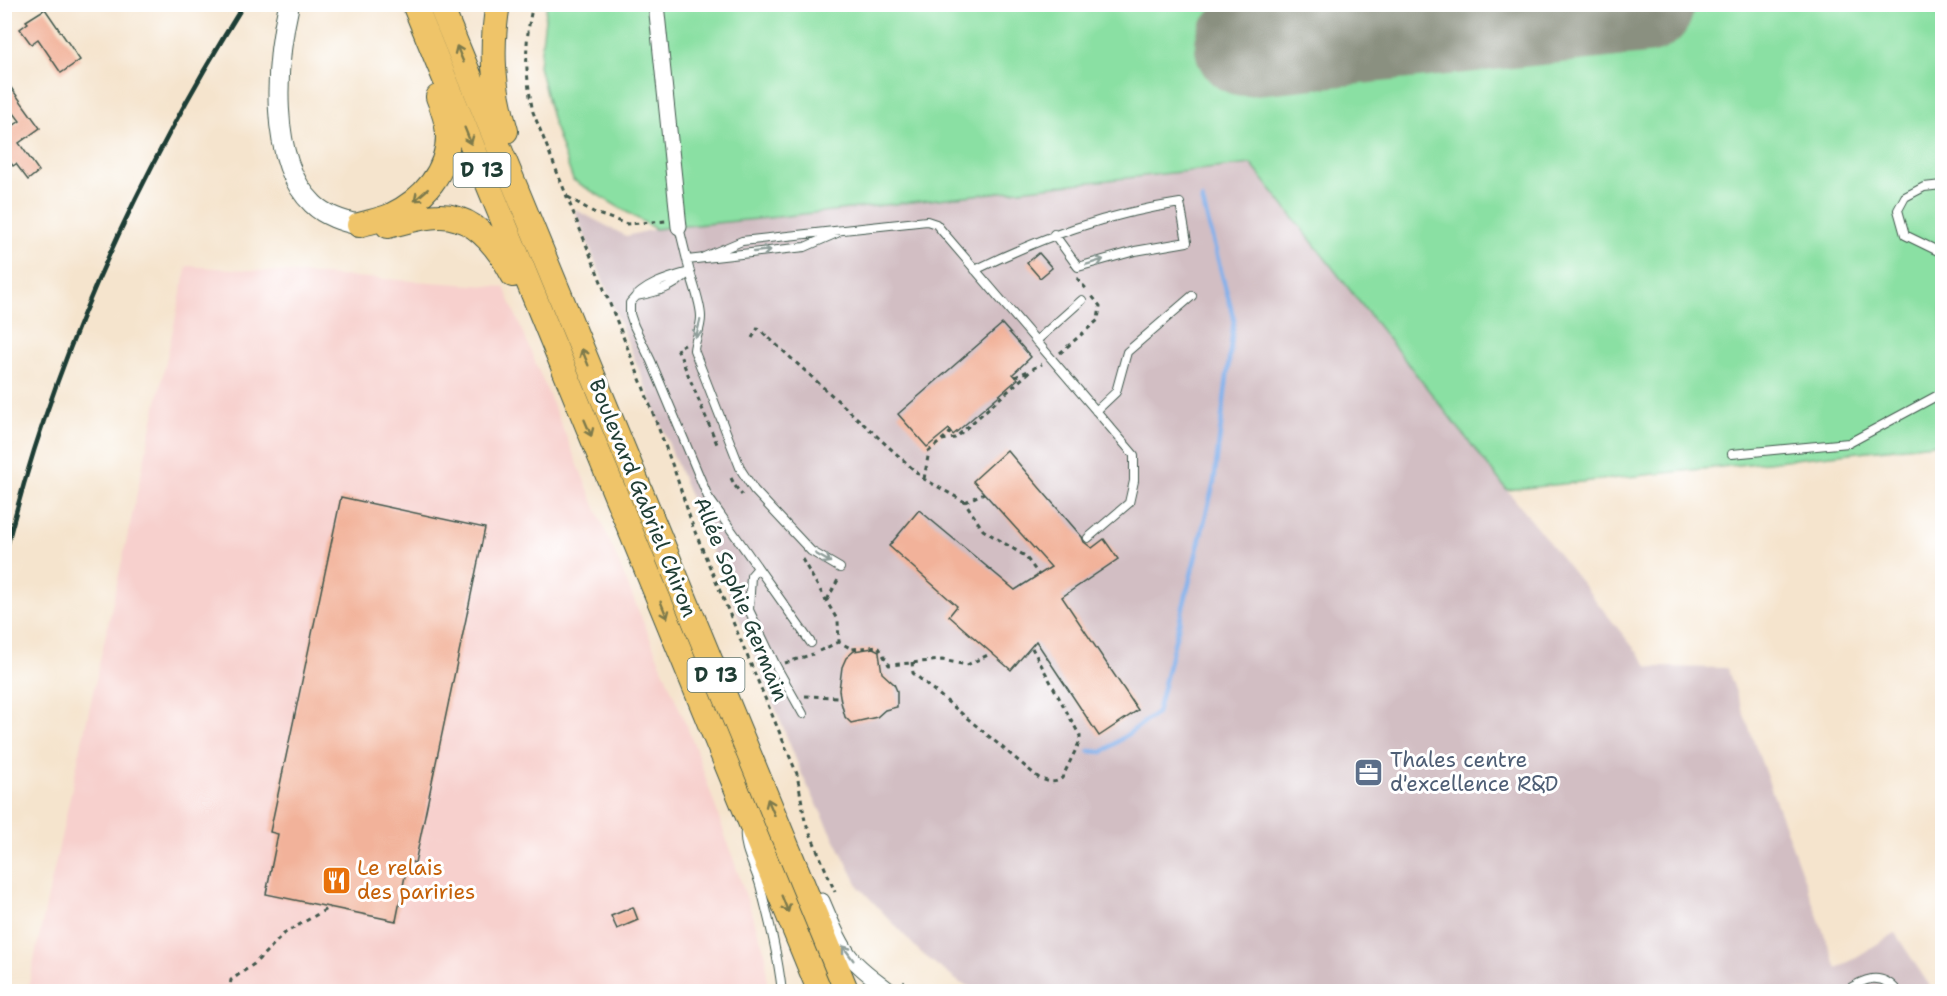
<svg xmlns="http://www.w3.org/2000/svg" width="1947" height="996" viewBox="0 0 1947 996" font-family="'Shantell Sans',sans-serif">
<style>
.built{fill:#f7d0cd}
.industrial{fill:#d2bec3}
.green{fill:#8ae0a3;stroke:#548e6c;stroke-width:1.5}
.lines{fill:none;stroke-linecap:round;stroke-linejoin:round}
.stream{stroke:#81b1ec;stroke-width:4.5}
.runway{stroke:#8a9080;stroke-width:100}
.building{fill:#f2b29a}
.service-casing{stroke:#3f564b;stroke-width:10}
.minor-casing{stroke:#3f564b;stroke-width:17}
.tertiary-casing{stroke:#3f564b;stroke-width:22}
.primary-casing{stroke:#3f564b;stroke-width:26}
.path{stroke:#3f564b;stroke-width:3;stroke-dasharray:4.5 4.5;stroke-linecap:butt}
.service{stroke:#fff;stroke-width:8}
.minor{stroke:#fff;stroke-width:15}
.tertiary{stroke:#fff;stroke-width:20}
.primary{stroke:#efc469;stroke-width:24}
.rail{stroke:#1f3d34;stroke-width:4.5}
.oneway{stroke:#7d7a4c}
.oneway2{stroke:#8f9e9a}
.labels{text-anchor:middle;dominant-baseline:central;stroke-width:6;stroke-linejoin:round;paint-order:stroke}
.shield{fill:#fff;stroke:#627771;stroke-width:1.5}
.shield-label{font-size:20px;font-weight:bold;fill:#1f3d34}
.street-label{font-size:21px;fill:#1f3d34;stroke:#fff}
.service-label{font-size:21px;fill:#4e5e75;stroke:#fff;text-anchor:start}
.food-label{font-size:21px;fill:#c56008;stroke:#fff;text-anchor:start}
</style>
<rect width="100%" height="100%" fill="#fff"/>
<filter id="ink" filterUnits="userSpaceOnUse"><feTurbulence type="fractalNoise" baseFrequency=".0167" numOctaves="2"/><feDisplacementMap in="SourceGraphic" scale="12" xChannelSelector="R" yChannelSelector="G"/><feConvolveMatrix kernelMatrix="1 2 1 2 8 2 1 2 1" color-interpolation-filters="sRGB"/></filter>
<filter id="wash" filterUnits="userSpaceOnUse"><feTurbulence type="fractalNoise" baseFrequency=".008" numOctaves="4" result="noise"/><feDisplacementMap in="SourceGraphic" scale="24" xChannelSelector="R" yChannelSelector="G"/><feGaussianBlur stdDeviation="1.35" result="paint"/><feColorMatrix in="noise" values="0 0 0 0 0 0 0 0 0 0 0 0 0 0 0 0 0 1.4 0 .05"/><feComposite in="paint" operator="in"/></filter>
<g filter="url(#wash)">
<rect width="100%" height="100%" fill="#f5e4cd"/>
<path class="built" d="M187 266 504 287 694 744 766 955 767 991 27 992Z"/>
<path class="industrial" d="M1251 164 1507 490 1649 667 1727 668 1837 969 1895 933 1933 991 984 992 960 983 920 952 859 887 803 777 574 209 626 236 655 229Z"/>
<path class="green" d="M547 4 1942 5V443L1507 490 1251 164 777 217 655 229 573 180 554 126 539 66Z"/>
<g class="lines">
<path class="stream" d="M1089 751 1103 752 1157 713 1214 482 1234 320 1202 199"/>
<path class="runway" d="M1245 46 1644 4"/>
</g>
<g id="blocks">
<path class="building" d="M45 9 80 60 61 73 38 39 31 44 20 29 28 23 26 21Z
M4 78 40 128 19 143 39 171 28 180 16 164 13 166 4 153V132L20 121 4 100Z
M1039 253 1052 268 1040 278 1027 263Z
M1002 324 1031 357 1013 374 1018 379 953 435 949 429 927 447 898 414Z
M1007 450 1082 537 1084 542 1092 548 1104 539 1118 559 1062 597 1138 710 1099 736 1036 641 1011 670 949 616 957 606 889 546 919 510 1015 590 1051 567 973 481Z
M341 497 485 528 415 863 408 861 396 921 266 894 278 834 270 832Z
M873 648 879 651V653L882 673 894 684 897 691V707L885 710 877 717 851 723 845 717 841 702 839 690 842 667 846 658 854 651Z
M633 907 638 920 617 929 611 916Z"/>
</g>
</g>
<g filter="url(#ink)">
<use href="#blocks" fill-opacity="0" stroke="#3f564b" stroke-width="1.5"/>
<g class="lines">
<defs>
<path id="service" d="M1942 185 1924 187 1905 197 1898 210 1905 235 1942 253
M679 227 687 260 805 247 837 233
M704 257 742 241 927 221 936 224 1134 455V481L1129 503 1088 538
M687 260C690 277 701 301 701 317 701 329 695 339 694 350L741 470 754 490 811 551 840 568
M975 270C1043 237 1105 214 1180 203L1187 242 1135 251 1078 267 1054 234
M636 296C658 292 673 288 689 272 667 278 644 285 630 303V314L634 326 651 361 708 497 811 643
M1036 341 1082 300
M1096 411 1116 392 1127 352 1192 296
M1732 454 1849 443 1942 393
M758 568 751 576 749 610 776 666 803 714
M745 831C743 849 755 867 760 885 769 920 778 955 782 992
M1844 992C1863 979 1881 970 1898 992"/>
<path id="minor" d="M656 4 679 227
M822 901C830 919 837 939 849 955 860 970 877 980 891 992"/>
<path id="tertiary" d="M289 4C276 61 267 160 313 204 325 216 343 221 359 225"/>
<path id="primary" d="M414 4 820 992
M440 4 847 992
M498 4C490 50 493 87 506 131
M359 225C369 222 380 220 390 216 423 200 449 172 448 133 447 122 442 107 438 97
M388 226C405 222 422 216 439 216 475 215 498 247 513 275"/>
</defs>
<use href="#service" class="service-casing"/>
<use href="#minor" class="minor-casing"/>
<use href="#tertiary" class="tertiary-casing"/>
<use href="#primary" class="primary-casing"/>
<path class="path" d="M533 4C524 43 525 73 533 112L642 384 675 472 693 527 797 774 805 821 835 892
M568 197 595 213 627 224 666 221
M1077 278 1088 291
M752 338 758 328 924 479 965 502 983 530 1025 556 1039 575
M685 344 677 348 717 444
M1060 353 1098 320 1100 306 1092 296
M1015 377 1030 370
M942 440 955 438 1034 368 1042 364
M731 478 735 486 742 495
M924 479 929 451 951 432
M965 502 984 493
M802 559 838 621 839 642 852 649 878 646 889 665 942 660 967 665 992 653
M827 600 839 578
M819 651 839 642
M912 662 913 673 1039 778C1048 782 1055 784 1062 778L1080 741V736L1032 648
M785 663 813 654
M767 668 763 670 778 707
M805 696 840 697
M903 982 916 992
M229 992 231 980 254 964 285 933 330 907"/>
<use href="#service" class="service"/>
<use href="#minor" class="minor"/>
<use href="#tertiary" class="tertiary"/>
<use href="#primary" class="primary"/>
<path class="rail" d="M4 559C51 362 137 176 244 4"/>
</g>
<defs><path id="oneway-shaft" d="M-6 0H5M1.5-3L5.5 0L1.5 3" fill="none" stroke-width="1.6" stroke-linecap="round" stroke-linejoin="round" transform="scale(1.5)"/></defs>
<g class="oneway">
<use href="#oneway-shaft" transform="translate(460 54) rotate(-113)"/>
<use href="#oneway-shaft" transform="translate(468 136) rotate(68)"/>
<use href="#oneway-shaft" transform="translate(421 195) rotate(139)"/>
<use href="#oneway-shaft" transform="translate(585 357) rotate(-112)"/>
<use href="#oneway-shaft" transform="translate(588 428) rotate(67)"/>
<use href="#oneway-shaft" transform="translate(664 610) rotate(68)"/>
<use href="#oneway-shaft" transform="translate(771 807) rotate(-113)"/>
<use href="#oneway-shaft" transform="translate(785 904) rotate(68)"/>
</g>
<g class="oneway2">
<use href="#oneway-shaft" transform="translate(762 251) rotate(-6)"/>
<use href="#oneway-shaft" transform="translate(1095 262) rotate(-17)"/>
<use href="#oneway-shaft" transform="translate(698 329) rotate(104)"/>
<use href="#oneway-shaft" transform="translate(823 558) rotate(30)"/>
<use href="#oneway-shaft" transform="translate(848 953) rotate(-127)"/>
</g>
</g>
<defs>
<symbol id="office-square" viewBox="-11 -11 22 22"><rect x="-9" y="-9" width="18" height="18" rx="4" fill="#5c6f8a" stroke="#fff"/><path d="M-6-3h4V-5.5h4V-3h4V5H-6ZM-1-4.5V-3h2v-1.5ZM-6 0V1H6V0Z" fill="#fff"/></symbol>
<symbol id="restaurant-square" viewBox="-11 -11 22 22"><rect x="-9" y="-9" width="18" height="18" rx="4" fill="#e8710a" stroke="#fff"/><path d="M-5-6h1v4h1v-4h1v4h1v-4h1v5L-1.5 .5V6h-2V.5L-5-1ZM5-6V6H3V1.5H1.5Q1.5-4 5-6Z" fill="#fff"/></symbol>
</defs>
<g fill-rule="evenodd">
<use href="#office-square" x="1352" y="756" width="33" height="33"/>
<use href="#restaurant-square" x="320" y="864" width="33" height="33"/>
</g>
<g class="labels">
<g class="shield">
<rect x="453.5" y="153" width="57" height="34" rx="4.5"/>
<rect x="687.5" y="658" width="57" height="34" rx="4.5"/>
</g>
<g class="shield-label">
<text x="482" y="170">D 13</text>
<text x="716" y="675">D 13</text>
</g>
<g class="street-label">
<text transform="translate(643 498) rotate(68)">Boulevard Gabriel Chiron</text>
<text transform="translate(741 599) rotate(68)">Allée Sophie Germain</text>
</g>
<g class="service-label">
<text x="1390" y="760">Thales centre<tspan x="1390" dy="24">d'excellence R&amp;D</tspan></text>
</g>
<g class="food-label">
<text x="357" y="868">Le relais<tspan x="357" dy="24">des pariries</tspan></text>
</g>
</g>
<rect width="1947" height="996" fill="none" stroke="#fff" stroke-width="24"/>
</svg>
